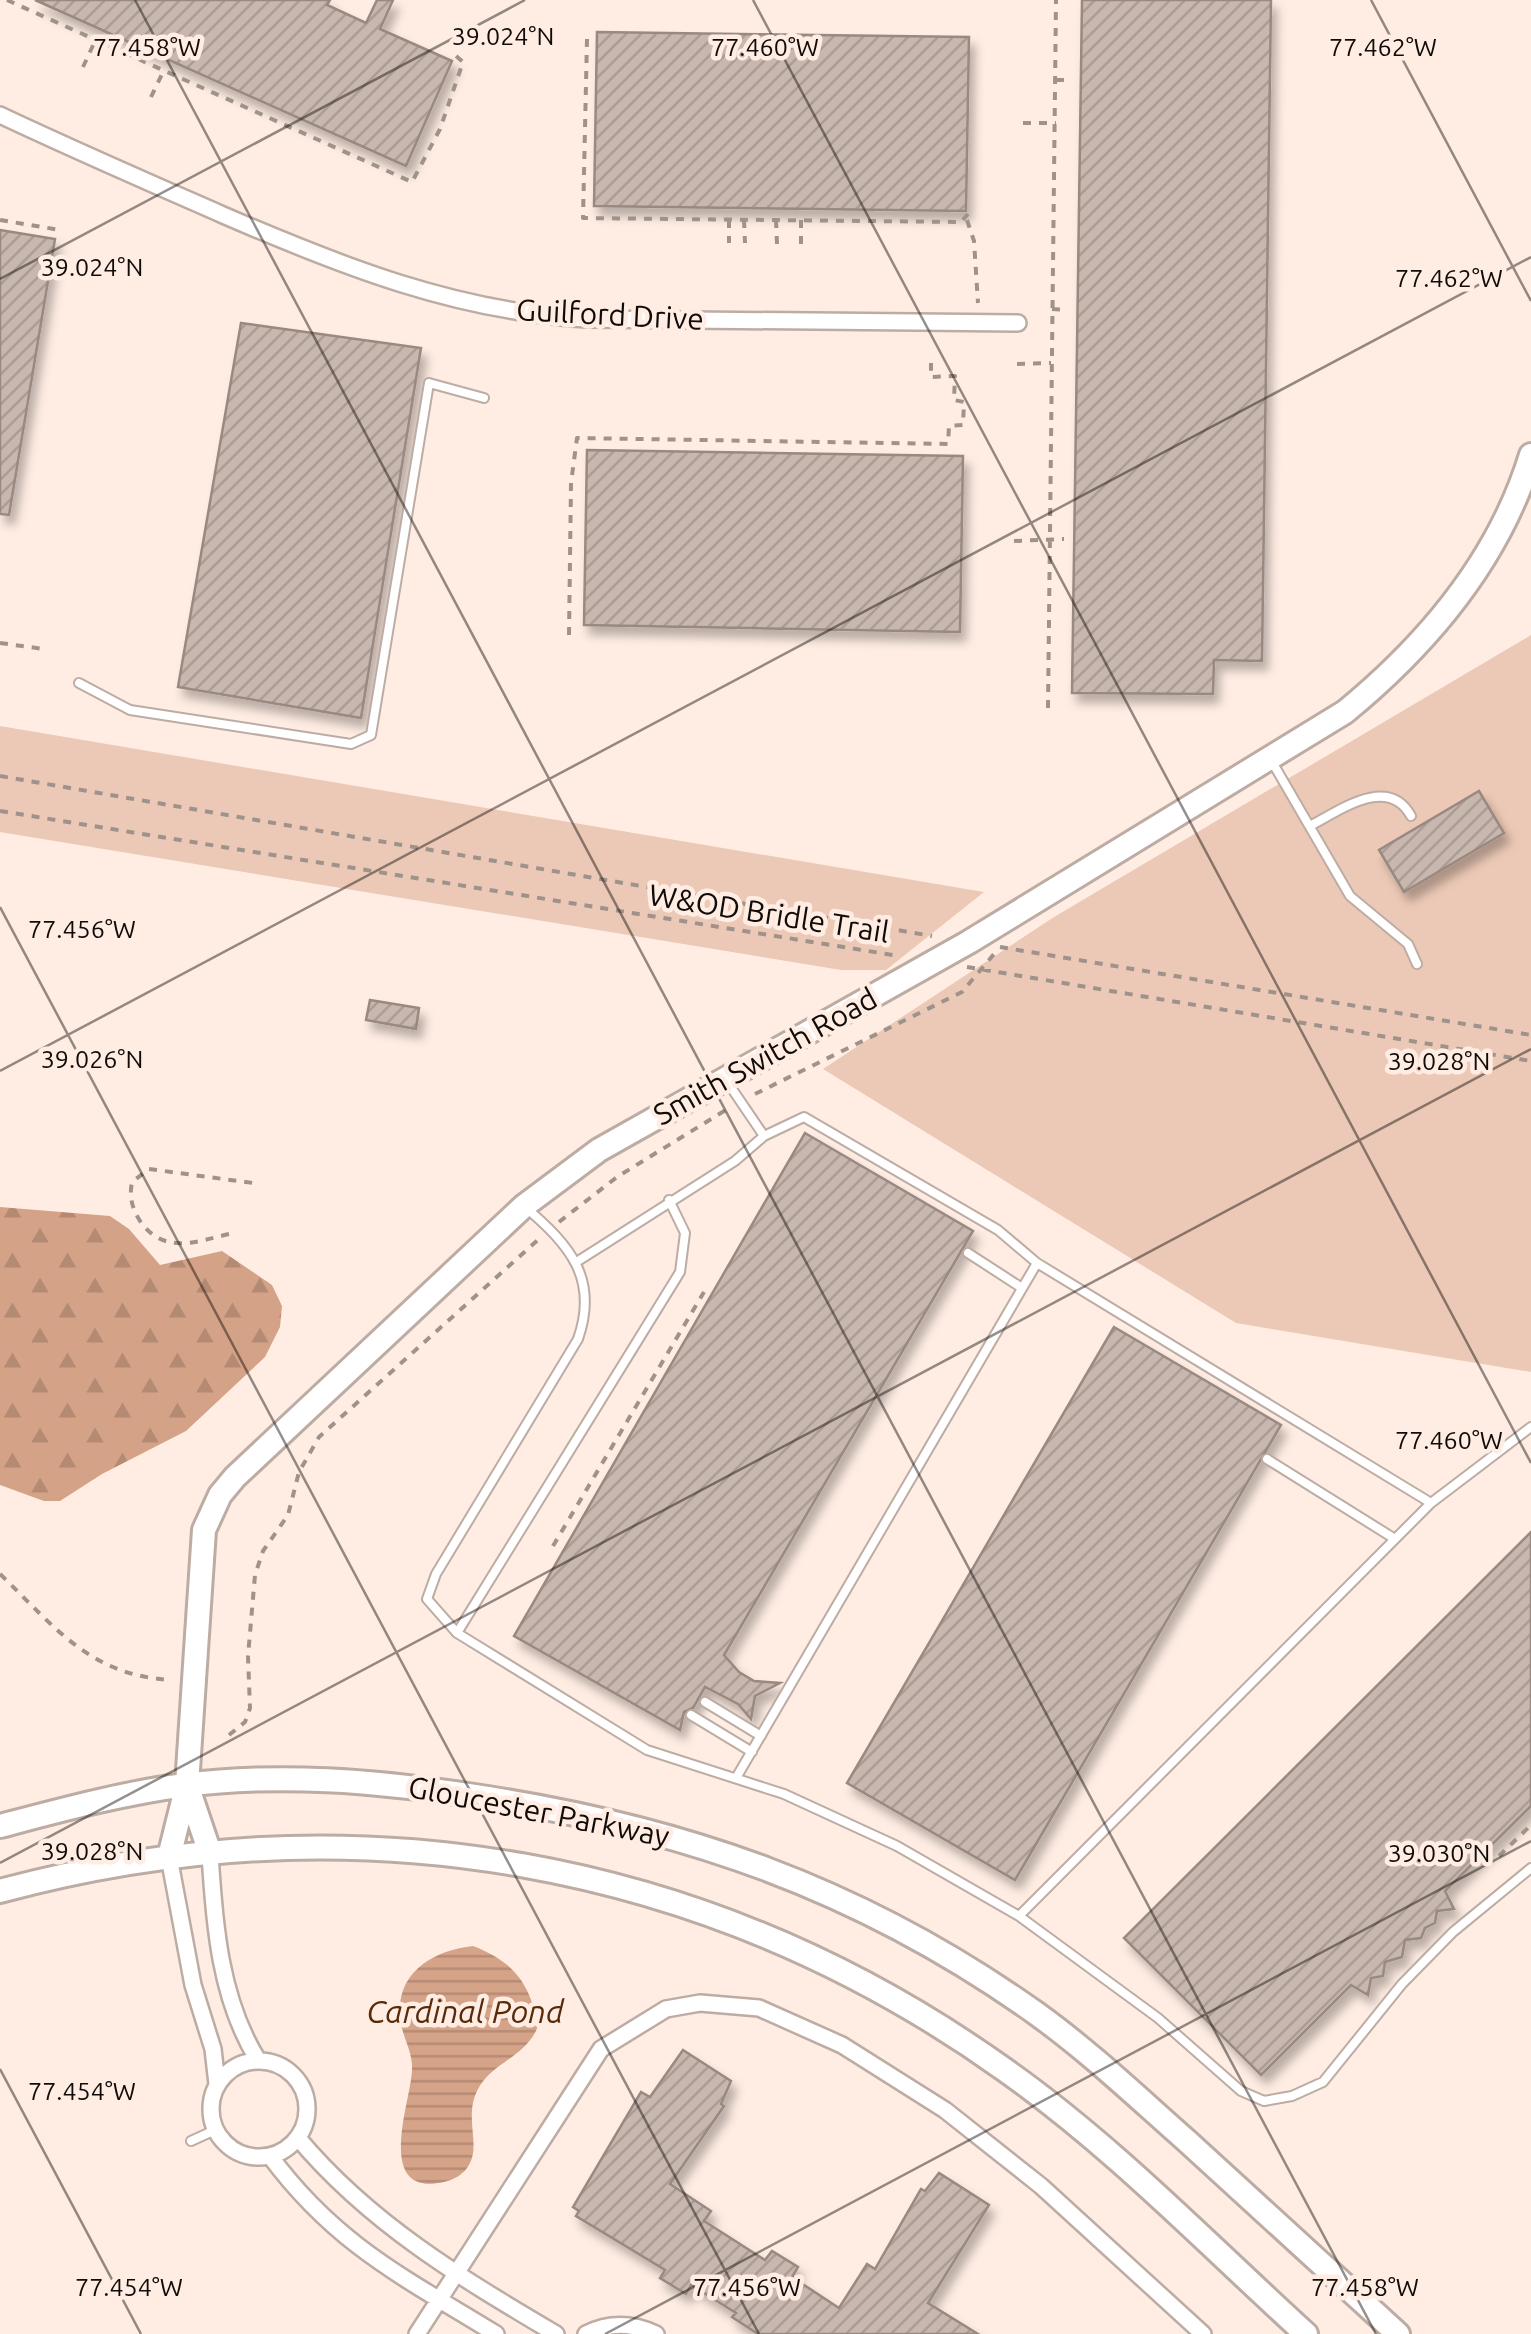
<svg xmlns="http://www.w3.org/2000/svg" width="1531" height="2334" viewBox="0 0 1531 2334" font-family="Ubuntu,sans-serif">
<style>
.green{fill:#ecc9b6}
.forest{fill:url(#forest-firs)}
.water{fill:url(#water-rules)}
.building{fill:url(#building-hatch);stroke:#998980;stroke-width:2.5;filter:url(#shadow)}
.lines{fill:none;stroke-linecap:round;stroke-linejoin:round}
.lane-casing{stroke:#bdaca3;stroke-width:12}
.street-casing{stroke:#bdaca3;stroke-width:20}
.secondary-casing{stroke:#bdaca3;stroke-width:28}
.path{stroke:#9e928a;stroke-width:4;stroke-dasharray:8 8;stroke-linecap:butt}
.lane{stroke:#fff;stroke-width:8}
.street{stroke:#fff;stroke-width:15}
.secondary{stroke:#fff;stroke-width:22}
.ticks{fill:none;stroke:#100b08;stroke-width:2.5;stroke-opacity:0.45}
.labels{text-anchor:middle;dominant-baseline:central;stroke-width:9;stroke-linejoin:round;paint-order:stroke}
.street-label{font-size:30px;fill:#100b08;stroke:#ffede3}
.water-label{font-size:32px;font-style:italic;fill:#582a0a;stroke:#ffede3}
.ticks-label{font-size:25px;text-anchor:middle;fill:#100b08;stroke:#ffede3;stroke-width:9;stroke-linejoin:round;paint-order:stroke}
</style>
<defs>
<pattern id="forest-firs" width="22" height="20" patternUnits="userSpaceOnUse" patternTransform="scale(2.5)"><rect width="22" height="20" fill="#d3a287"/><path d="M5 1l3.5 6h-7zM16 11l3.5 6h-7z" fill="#b48a73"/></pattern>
<pattern id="water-rules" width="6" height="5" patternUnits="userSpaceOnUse" patternTransform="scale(2.5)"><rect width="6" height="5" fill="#d5a388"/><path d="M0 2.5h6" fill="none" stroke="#b68b74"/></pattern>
<pattern id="building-hatch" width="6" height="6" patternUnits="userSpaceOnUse" patternTransform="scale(2.5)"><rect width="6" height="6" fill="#c8b7ae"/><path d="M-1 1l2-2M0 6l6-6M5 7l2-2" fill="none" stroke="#ab9c94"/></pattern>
<filter id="shadow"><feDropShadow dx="5.5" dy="9" stdDeviation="5" flood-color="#0004"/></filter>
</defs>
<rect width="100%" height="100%" fill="#ffede3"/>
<path class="green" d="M1531 635V1372L1236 1323 823 1069 1054 917Z
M0 726 984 892 886 970H841L0 832Z"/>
<path class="forest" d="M0 1207 110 1216 129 1229 160 1265 222 1251 272 1285 282 1306 280 1327 265 1357 186 1431 102 1474 60 1501H44L0 1485Z"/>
<path class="water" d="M473 1946C514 1962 530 1983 538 2026 526 2058 491 2062 477 2091 464 2118 481 2145 469 2165 464 2174 454 2180 444 2182 372 2198 412 2099 412 2069 413 2051 401 2035 400 2017 396 1972 434 1950 473 1946Z"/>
<path class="building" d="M35 0H330L327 5 366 23 377 0H393L380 29 452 61 406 166Z
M1082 0H1271L1262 661 1214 660 1213 694 1072 693Z
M597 32 969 37 966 211 594 206Z
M0 230 55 239 9 515 0 514Z
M241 323 421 348 361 718 178 687Z
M587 450 963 456 960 632 584 625Z
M1479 791 1504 833 1404 892 1379 850Z
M370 1000 419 1008 416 1029 366 1020Z
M805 1133 973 1231 724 1655 739 1672 754 1681 780 1683 755 1696 751 1719 738 1704 705 1687 693 1708 684 1712 680 1730 514 1636Z
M1114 1327 1281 1425 1015 1880 847 1783Z
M1531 1532V1806L1445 1891 1454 1909 1437 1911 1435 1923 1425 1928 1421 1938 1405 1940 1402 1957 1385 1962 1383 1976 1371 1978 1368 1995 1351 1985 1261 2075 1124 1938Z
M683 2050 731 2081 721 2104 724 2106 670 2184 711 2211 704 2221 765 2260 772 2251 798 2267 792 2277 839 2308 867 2264 875 2269 921 2189 925 2191 939 2173 989 2205 928 2303 978 2334H758L732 2317 736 2313 691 2285 686 2294 660 2278 665 2270 576 2216 579 2211 573 2207 641 2092 650 2097Z"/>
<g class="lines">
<defs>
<path id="lane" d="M79 683 130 710 351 744 371 735 429 383 484 398
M1271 760 1350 896 1408 944 1417 964
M1310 826C1339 811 1388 774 1411 816
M726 1080 764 1136 804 1117 998 1230 1037 1263 1431 1503 1531 1427
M525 1207C570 1245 599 1279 578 1339L436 1574 427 1599 457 1633 647 1750 784 1794 897 1846 1019 1916 1158 2018 1241 2091 1264 2101 1292 2096 1323 2082 1402 1984 1453 1932 1531 1868
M968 1253 1022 1288
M578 1261 735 1161 764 1136
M1267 1459 1395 1539
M457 1633 680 1272 685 1233 669 1200
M705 1702 761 1736
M691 1715 752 1752
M736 1778 1037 1263
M1019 1916 1431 1503
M191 2141 215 2130"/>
<path id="street" d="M0 115C74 150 148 182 223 215 341 266 457 312 587 319L1018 323
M210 1853C214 1923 220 2000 258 2060
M169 1857 193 1985 213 2049 217 2084
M211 2109a48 48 0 1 1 96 0a48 48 0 1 1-96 0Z
M298 2138C369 2223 461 2278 556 2334
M270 2156C336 2245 405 2278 496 2334
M417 2334 601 2049 666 2009 700 2003 759 2008 842 2045 945 2110 1041 2186 1203 2334
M586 2334C610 2322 632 2323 656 2334"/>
<path id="secondary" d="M187 1785 210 1853
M0 1826C61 1810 123 1793 185 1785 280 1773 375 1781 468 1795 681 1826 862 1889 1037 2014 1091 2053 1138 2098 1188 2142 1258 2206 1328 2270 1398 2334
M169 1857 187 1785 204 1530 220 1495 235 1477 524 1206 599 1150 969 942 1345 712C1429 643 1499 560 1531 455
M0 1891C352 1796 708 1858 1005 2070 1113 2146 1208 2245 1306 2334"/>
</defs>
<use href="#lane" class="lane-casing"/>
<use href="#street" class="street-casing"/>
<use href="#secondary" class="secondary-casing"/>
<path class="path" d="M7 0 412 182 440 129 463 62 455 55
M587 39 583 218 961 222 968 214
M83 67 96 39
M1056 80H1072
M151 97 164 70
M1023 123H1056
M0 220 60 230
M729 220V243
M744 220 745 243
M776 220 777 244
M967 220 974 241 978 303
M801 244V220
M1052 309 1067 310
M1017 364 1051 363
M1014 541 1064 539
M569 635 571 483 577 438 948 444 949 426 963 425 964 402 954 400 955 376 931 377V363
M0 643 44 649
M1048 708 1056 0
M0 776 932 936
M0 811 899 956
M1000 947 1531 1035
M967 967 1531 1061
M755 1094 962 992 994 954
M559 1222 617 1177 729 1108
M229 1234C195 1242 164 1255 140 1221 132 1208 129 1197 132 1182L149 1169 253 1183
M553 1546 704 1292
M0 1574C55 1627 90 1676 172 1680
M229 1735 245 1722 250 1708 248 1656 255 1575 263 1551 288 1515 299 1472 319 1437 540 1238
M1499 1856 1531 1825"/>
<use href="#lane" class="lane"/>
<use href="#street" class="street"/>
<use href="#secondary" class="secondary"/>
</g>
<path class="ticks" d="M135 0 1376 2334M753 0 1531 1463M1371 0 1531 301M0 279 525 0M0 907 759 2334M0 1071 1531 257M0 1863 1531 1049M0 2069 141 2334M605 2334 1531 1841"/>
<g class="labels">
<g class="street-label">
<text transform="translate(610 314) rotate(3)">Guilford Drive</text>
<text transform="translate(769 913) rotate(9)">W&amp;OD Bridle Trail</text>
<text transform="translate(765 1056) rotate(-29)">Smith Switch Road</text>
<text transform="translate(539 1811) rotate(11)">Gloucester Parkway</text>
</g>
<g class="water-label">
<text x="465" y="2011">Cardinal Pond</text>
</g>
</g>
<g class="ticks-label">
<text x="503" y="45">39.024°N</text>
<text x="147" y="56">77.458°W</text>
<text x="1383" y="56">77.462°W</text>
<text x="765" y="56">77.460°W</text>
<text x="92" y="276">39.024°N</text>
<text x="1449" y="287">77.462°W</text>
<text x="82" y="938">77.456°W</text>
<text x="92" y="1068">39.026°N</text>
<text x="1439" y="1070">39.028°N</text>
<text x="1449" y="1449">77.460°W</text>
<text x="92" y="1860">39.028°N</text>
<text x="1439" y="1862">39.030°N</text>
<text x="82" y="2100">77.454°W</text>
<text x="129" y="2296">77.454°W</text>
<text x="747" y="2296">77.456°W</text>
<text x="1365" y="2296">77.458°W</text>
</g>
</svg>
